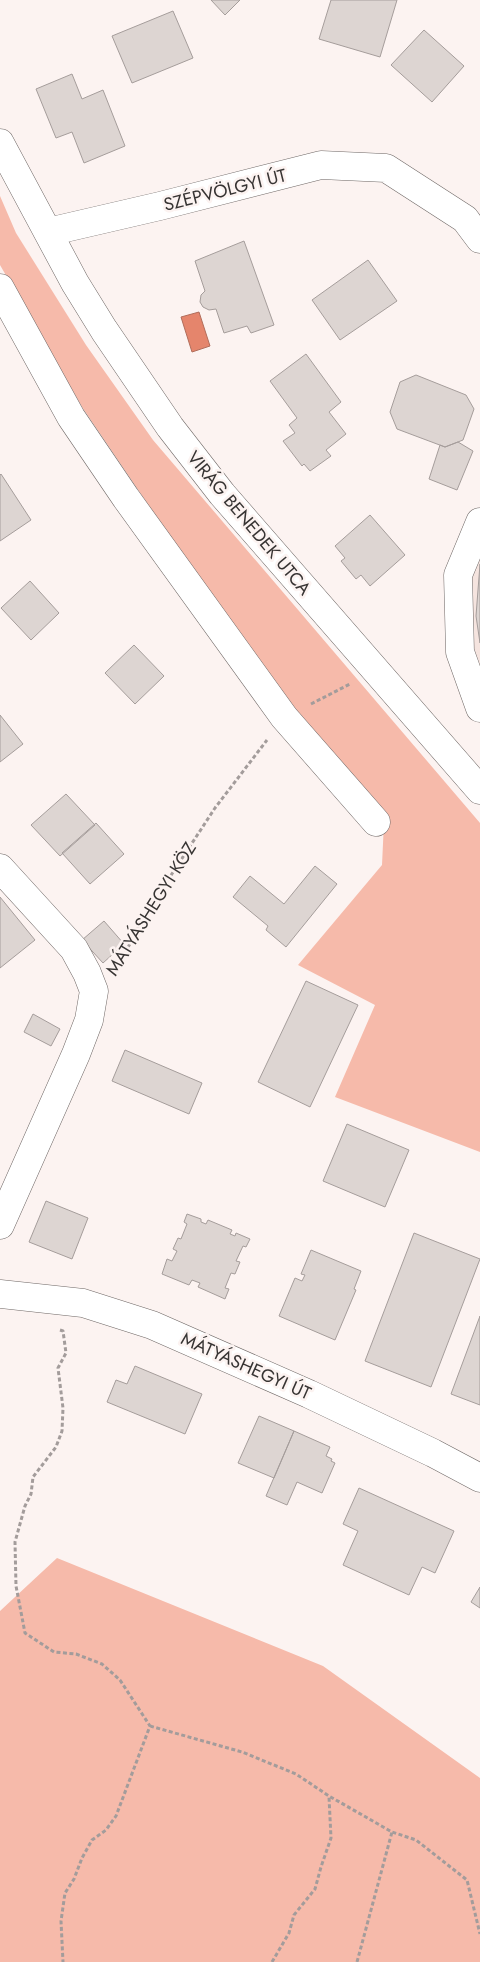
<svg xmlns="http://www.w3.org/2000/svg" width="480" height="1962" viewBox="0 0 480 1962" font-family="Jost,sans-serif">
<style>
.built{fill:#f5e4df}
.green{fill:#f6baaa}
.water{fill:#e5856c;stroke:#b16d5b}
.building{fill:#ddd5d2;stroke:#a59d9b}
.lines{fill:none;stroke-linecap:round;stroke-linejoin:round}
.minor-casing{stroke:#6f6866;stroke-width:29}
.path{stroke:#a39c9b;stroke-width:3;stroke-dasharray:4 2.5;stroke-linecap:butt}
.minor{stroke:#fff;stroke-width:28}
.labels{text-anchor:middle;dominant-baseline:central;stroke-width:5;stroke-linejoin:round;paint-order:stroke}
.street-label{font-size:18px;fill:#373433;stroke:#fcf3f1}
</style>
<rect width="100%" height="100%" fill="#fcf3f1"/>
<path class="built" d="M480 541V673L470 653 464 582Z"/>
<path class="green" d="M0 196 16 233 86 345 153 440 480 823V1152L335 1097 375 1005 298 965 382 865 384 822 245 648 82 407 0 265Z
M57 1558 323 1666 480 1778V1962H0V1611Z"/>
<path class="water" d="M199 312 210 346 192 352 181 317Z"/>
<path class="building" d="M211 0H240L225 15Z
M331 0H397L380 57 319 39Z
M173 11 193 58 132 83 112 36Z
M424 30 464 66 432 102 391 65Z
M72 74 82 99 103 90 125 146 84 163 72 132 56 138 36 89Z
M244 241 274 325 251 333 247 326 224 333 216 309 209 310 203 307 200 302 201 295 205 291 195 261Z
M368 260 397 301 340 340 312 300Z
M306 354 341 402 329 412 346 434 326 450 331 456 310 471 304 464 302 466 283 441 295 433 289 425 297 418 270 381Z
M416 375 466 395 474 409 463 440 445 447 397 429 390 412 400 382Z
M458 442 473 451 457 490 429 479 440 445 445 447Z
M1 474 31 520 0 541V475Z
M370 515 405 555 370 586 361 575 356 579 341 561 345 558 335 546Z
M480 564V643L476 616Z
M30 581 59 613 31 640 1 608Z
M134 645 164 676 135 704 105 673Z
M0 715 23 744 0 762Z
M66 794 95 825 60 856 31 825Z
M96 823 124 854 90 884 62 853Z
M315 866 337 884 286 947 266 930 268 926 233 897 250 876 284 904Z
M0 897 35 940 0 968Z
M104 921 124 944 103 963 82 940Z
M306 981 358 1005 310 1107 258 1082Z
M33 1014 60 1029 51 1046 24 1032Z
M125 1050 202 1083 189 1114 112 1081Z
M347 1124 409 1150 385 1207 323 1181Z
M46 1201 88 1218 72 1259 29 1242Z
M187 1214 201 1219V1222L206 1224 208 1220 232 1230 230 1234 235 1236 236 1233 250 1239 246 1247 243 1246 236 1261 240 1262 235 1274 231 1273 225 1288 229 1289 225 1299 198 1287 200 1283 192 1280 189 1285 162 1274 167 1259 172 1261 177 1251 173 1249 178 1238 181 1239 187 1224 184 1222Z
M414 1233 480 1259 431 1387 365 1361Z
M311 1250 361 1271 354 1289 356 1290 335 1340 279 1316 295 1278 302 1281 305 1275 301 1274Z
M480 1316V1405L451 1394Z
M135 1366 202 1394 185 1434 107 1402 116 1380 127 1384Z
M259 1416 294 1431 274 1478 238 1463Z
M294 1431 330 1447 326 1456 332 1459 331 1461 335 1463 322 1493 297 1482 287 1505 266 1496Z
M359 1488 454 1531 435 1573 422 1567 409 1595 343 1565 358 1531 343 1524Z
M480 1587V1608L471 1602Z"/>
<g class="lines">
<defs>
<path id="minor" d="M0 143 75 283 104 330 170 427 222 494 480 790
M48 232 160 206 321 165 386 168 465 219 480 239
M0 288 71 417 126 498 284 717 376 822
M480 522 458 575 460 652 480 708
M0 868 74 949 87 973 94 991 89 1020 76 1054 0 1225
M0 1294 83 1303 152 1325 309 1394 433 1453 480 1478"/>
</defs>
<use href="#minor" class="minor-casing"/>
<path class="path" d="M311 704 350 684
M116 971 143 918 215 808 267 740
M60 1330 63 1331 66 1353 58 1368 63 1408 62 1431 56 1447 33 1477 31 1494 25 1506 15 1542 16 1586 25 1633 54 1652 76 1654 102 1664 120 1680 150 1726 116 1816 106 1830 92 1840 82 1858 74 1879 65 1893 61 1921 63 1962
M150 1726 242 1752 296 1774 329 1796 392 1832 416 1840 467 1880 480 1934
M272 1962 289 1933 294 1915 315 1889 321 1867 331 1838 329 1797
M357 1962 392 1832"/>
<use href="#minor" class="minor"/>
</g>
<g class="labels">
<g class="street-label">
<text transform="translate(225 190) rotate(-14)">SZÉPVÖLGYI ÚT</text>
<text transform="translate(249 523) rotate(50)">VIRÁG BENEDEK UTCA</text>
<text transform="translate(151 909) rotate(-58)">MÁTYÁSHEGYI KÖZ</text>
<text transform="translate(246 1366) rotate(24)">MÁTYÁSHEGYI ÚT</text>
</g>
</g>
</svg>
